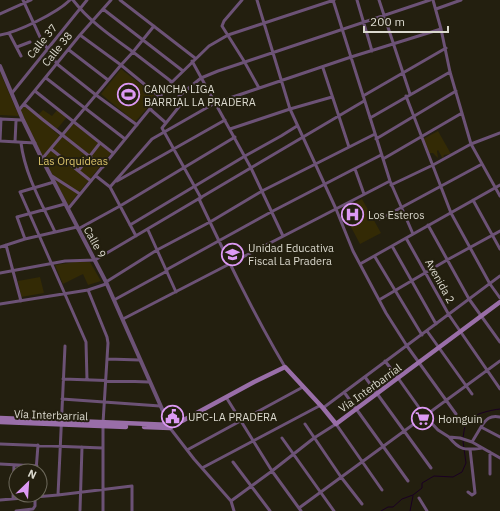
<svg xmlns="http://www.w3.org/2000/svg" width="500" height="511" viewBox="0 0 500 511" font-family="'IBM Plex Sans',sans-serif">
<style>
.green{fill:#332a05}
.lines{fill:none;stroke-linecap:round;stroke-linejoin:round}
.stream{stroke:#1a0023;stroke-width:1}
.minor{stroke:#6c5276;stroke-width:3}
.tertiary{stroke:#6c5276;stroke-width:4}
.secondary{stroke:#996ea8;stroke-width:4.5}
.labels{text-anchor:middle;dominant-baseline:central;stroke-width:4;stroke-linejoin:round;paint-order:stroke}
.street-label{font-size:11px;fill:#dbd9ce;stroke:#231f0f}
.poi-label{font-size:11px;fill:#dbd9ce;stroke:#231f0f;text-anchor:start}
.park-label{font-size:11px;fill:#dbc36a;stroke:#231f0f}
</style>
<rect width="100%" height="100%" fill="#231f0f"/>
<path class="green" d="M121 69 157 97 135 122 101 94Z
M0 72 19 116 0 115Z
M24 105 61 137 43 158 19 111Z
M58 109 67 117 57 129 61 136 38 115 43 110 52 116Z
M73 123 111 153 68 206 44 158Z
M438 131 451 154 444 155 443 159 438 150 437 151 438 158 433 153H430L429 155 423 139Z
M362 199 381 233 360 244 342 210Z
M75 262H90L101 281 88 285 83 274 63 284 55 265Z
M40 277 44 293 21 297 18 281Z"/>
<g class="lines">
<path class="stream" d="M463 438C464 433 464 426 467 422 472 414 491 410 500 409
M381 511 388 507H393L402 499 413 495 422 488V483L434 476 453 477 462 472 466 463 463 441
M410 511 413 496"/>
<path class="minor" d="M23 0 40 37 57 64 96 95 137 125
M73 0C89 21 111 36 133 52L154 26
M120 0 195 58
M242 0 224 21 222 26 244 61 259 88
M333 0 390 181 413 234
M357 0 372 51
M379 0 410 94
M433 0 441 29 450 72 471 144 500 196
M103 9 183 71
M436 9 461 0
M0 14 31 0
M9 33 21 56
M0 35C18 32 57 13 70 0
M17 47 30 42
M69 50 108 80
M192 61 251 168 283 236
M323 68 349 147
M46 78 125 139
M35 91 113 153
M12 93 87 0
M363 96 446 48
M406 96 451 213 490 284 500 298
M160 97 121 65 133 52 172 82
M332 97 290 109 336 209 353 251 386 313 407 346 456 414
M24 104 42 119 103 167
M150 109 166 123
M19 110 80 35 111 0
M370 118 450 72
M0 119 23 120
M230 129 290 109 257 0
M376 139 456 91
M0 141 35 143
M0 141 1 119
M15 142 16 121
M21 143C25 175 42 204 55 232
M51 149 91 181
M42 159 121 65 80 35
M383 159 462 113
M355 169 364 194
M79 170 100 143
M52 176 80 194
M96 176 110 187 136 236
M117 181 225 120
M54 182 20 192 86 342 87 380
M391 185 433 165 471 144 500 133
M110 187 152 139 215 103 351 57 441 29
M201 198 162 128 182 103 179 96 201 78 218 71 430 0
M199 199C226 256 253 313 285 367
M473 200 500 249
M68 209 171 83 209 46 228 35 334 0
M380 219 482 164
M130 225 245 156 281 136 297 126
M428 225 469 299 500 342
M78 229 120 206 235 137
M148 230 176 292
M406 238 449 315 500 389
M25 239 17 217 65 204
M6 245 21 301
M392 246 436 324
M0 247 25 239 77 227
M375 257 422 335
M360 264 500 185
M166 270 271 212 381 155
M0 273 65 261 95 260 364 101
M106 282 157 250 210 222 262 191 375 134
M88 290 107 337 108 343 103 423V511
M114 300 167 271
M379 300 447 260 500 231
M0 304 88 290 106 284
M123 319 390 181
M427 331 472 394
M108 359 140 360
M385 361 398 378 425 416 438 430 449 437 460 438 472 442 500 458
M365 377 431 468
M63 379 149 382
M344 392 408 481
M226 397 272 471 301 511
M62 399 160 406
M323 408 500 276
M500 417C490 415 486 419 481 427L500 437
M305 424 341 477 362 504
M170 428 194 459 231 501 234 511
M449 437C460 451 465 450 482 448
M282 438 334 511
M472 442 481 427
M0 444 103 448
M187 450 303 387
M490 452V474
M233 462 270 511
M0 464 37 466
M202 468 321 405
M36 471 38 445
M468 492 472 495 475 493 470 449
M58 495 65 346
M419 498 427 511
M13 499 14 465
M0 500 58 495 132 486V511
M231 501 272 471 314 438 336 424 382 490
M299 508 500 361
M80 510 82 447
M16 511 33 509 35 506V495"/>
<path class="tertiary" d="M0 66 23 120 42 159 106 282 170 427"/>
<path class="secondary" d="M0 418 173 425 182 421 254 382 285 367 323 408 336 424 500 302
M0 422 126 427
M144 427 170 428 173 425"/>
</g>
<defs>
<symbol id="stadium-ring" viewBox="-11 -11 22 22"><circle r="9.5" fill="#231f0f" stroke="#dc99f4" stroke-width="1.5"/><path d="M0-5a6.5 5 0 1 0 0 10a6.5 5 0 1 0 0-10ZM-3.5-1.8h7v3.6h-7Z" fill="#dc99f4"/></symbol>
<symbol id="hospital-ring" viewBox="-11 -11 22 22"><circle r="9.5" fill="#231f0f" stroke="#dc99f4" stroke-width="1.5"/><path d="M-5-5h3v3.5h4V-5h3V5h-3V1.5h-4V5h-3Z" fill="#dc99f4"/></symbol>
<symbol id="school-ring" viewBox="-11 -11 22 22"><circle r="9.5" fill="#231f0f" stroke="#dc99f4" stroke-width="1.5"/><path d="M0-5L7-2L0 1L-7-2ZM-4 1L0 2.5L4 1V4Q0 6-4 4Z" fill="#dc99f4"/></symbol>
<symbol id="civic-ring" viewBox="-11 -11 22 22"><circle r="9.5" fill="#231f0f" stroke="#dc99f4" stroke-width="1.5"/><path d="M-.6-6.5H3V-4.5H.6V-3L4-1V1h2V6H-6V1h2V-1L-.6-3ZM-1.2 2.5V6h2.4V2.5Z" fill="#dc99f4"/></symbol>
<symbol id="supermarket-ring" viewBox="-11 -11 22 22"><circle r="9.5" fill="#231f0f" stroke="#dc99f4" stroke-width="1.5"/><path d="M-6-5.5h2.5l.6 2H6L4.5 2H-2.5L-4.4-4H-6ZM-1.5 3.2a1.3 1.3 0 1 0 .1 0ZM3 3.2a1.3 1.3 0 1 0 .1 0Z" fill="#dc99f4"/></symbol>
</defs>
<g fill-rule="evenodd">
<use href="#stadium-ring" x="116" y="82" width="25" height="25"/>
<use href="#hospital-ring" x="340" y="202" width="25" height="25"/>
<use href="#school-ring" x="220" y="242" width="25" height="25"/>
<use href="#civic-ring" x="160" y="404" width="25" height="25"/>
<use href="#supermarket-ring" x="410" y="406" width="25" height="25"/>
</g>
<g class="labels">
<g class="street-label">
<text transform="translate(42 41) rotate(-51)">Calle 37</text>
<text transform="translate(57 49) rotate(-51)">Calle 38</text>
<text transform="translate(95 242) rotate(61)">Calle 9</text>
<text transform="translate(440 281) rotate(61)">Avenida 2</text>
<text transform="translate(370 388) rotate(-36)">Vía Interbarrial</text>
<text transform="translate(51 415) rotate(2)">Vía Interbarrial</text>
</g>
<g class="poi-label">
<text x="144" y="89">CANCHA LIGA<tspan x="144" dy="13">BARRIAL LA PRADERA</tspan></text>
<text x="368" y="215">Los Esteros</text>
<text x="248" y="248">Unidad Educativa<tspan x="248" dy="13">Fiscal La Pradera</tspan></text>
<text x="188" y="417">UPC-LA PRADERA</text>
<text x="438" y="419">Homguin</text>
</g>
<g class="park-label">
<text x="73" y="161">Las Orquideas</text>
</g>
</g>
<g transform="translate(28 483) rotate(25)"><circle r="19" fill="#231f0f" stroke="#6d695b"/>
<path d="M0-3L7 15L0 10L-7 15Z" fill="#dc99f4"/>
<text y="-6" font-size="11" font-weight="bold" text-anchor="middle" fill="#dbd9ce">N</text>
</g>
<path d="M364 26v6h84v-6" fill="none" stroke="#dbd9ce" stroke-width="2"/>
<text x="370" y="26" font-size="12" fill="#dbd9ce" stroke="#231f0f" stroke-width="3" paint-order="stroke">200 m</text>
</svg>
